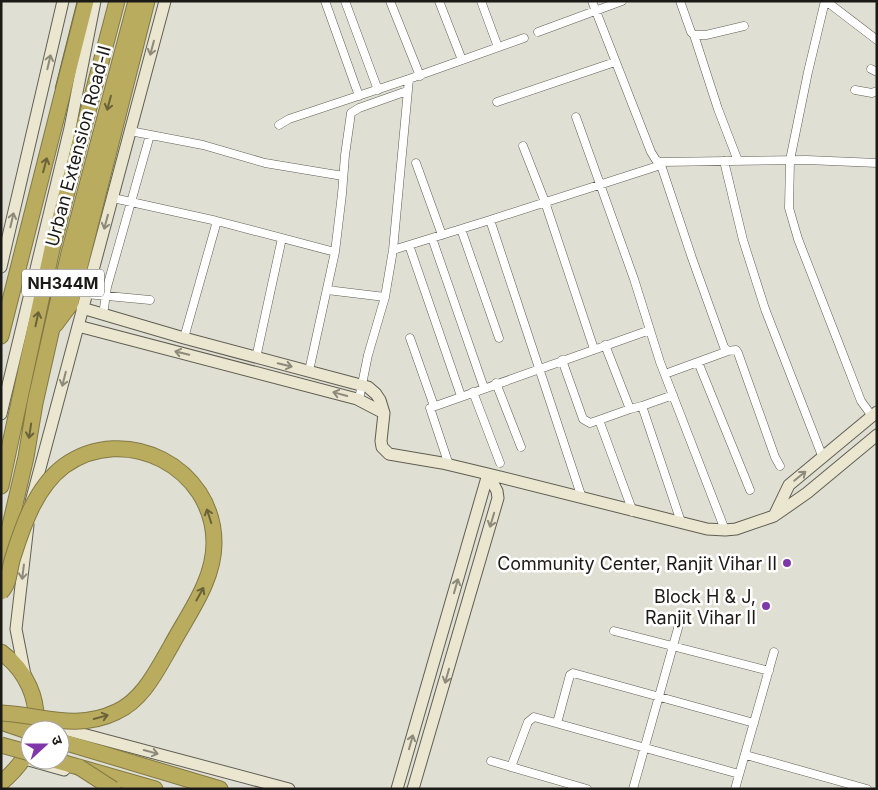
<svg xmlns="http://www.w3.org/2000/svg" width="878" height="790" viewBox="0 0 878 790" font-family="Inter,'Noto Sans Devanagari',sans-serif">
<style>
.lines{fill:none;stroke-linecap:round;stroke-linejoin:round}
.stream{stroke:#696442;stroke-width:2.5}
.street-casing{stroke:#605e54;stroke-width:9}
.secondary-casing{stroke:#605e54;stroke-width:13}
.highway-casing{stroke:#827945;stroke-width:17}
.street{stroke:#fff;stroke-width:8}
.secondary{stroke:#eae6cf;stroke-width:11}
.highway{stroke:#b9ac5e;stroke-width:15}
.highway-bridge-casing{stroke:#827945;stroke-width:17;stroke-linecap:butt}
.highway-bridge{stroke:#b9ac5e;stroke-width:15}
.oneway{stroke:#8d8a7c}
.oneway2{stroke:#6a633a}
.poi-dot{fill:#8037aa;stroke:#fff;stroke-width:2}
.labels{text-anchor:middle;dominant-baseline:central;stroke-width:5;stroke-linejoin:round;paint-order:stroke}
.shield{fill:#fff;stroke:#5f5f5c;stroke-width:1}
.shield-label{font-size:16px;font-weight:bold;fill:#1b1a16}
.street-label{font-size:18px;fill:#1b1a16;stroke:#fff}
.poi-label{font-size:18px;fill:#1b1a16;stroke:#fff;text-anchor:end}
</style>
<rect width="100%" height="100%" fill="#e0dfd3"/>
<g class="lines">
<path class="stream" d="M56 88 78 1"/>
<defs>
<path id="street" d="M325 1 359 96
M345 1 378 90
M390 1 420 76
M439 1 462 60
M481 1 498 47
M592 1 651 152 656 160 660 162 807 160 877 163
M680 1 691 32 694 35H706L744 26
M825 1 808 72 790 160 789 208 798 239 837 339 861 401 872 416
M826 1 877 40
M538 32 622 1
M694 35 718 109 738 161
M871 69 877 72
M855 90 872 93 877 91
M497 102 615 62
M576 117 634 279 660 362 725 530
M279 125 289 119 409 79 524 38
M130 131 203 145 265 163 343 176
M523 146 545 202 594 349
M724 161 743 240 765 309 823 458
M660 162 692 258 724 347 727 351 736 350 738 353 775 457 780 466
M416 163 442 235
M113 198 217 221 335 252 309 371
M490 220 582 498
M461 229 499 338
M432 238 484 388
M409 245 461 396
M393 250 490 220 661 165
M335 252 342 194 345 155 351 113 359 108 407 91
M327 290 385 297 393 250 409 79
M86 294 150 300
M103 315 107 287 150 135
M184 338 217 221
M410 338 434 406
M605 345 630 409 642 406 681 522
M256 358 282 238
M562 360 583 419 590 423 599 420
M698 362 750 490
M665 374 728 351
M496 383 521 447
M473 392 500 463
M359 399 368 355 385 297
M642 406 673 395
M630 409 599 420 633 512
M449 465 430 408 650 330
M614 631 769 671
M557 723 570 675 573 673 754 723
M746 755 867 789
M491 761 587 789
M511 767 528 722 534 717 739 774
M633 789 680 621
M735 789 774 652"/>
<path id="secondary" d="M1 267 63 1
M82 308 184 338 368 387 376 394 380 400 384 413 381 441 382 447 389 454 442 463 488 474 707 529 725 530 736 529 774 516 807 493 877 435
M78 326 357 399 384 413
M1 414 70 128 95 1
M31 502 165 1
M774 516 789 485 877 412
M25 675 16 629 28 525
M45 724 289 789
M25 759 64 770
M397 789 488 474
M413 789 498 498 497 491 488 474"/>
<path id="highway" d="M55 325 70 305 147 1
M1 336 86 1
M1 486 52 249 117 1
M1 564 26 457 35 403 69 253 136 1
M1 652C26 670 40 700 35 730
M1 722 30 732
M60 741 220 789
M54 760 155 789
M1 783C14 772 23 762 30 747"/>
</defs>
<use href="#street" class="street-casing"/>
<use href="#secondary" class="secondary-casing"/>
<use href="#highway" class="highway-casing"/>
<use href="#street" class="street"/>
<use href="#secondary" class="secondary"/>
<use href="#highway" class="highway"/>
<defs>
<path id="highway-bridge" d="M1 592C10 583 9 569 13 557 23 525 36 487 64 466 125 422 214 467 214 543 214 581 188 614 171 646 157 670 143 700 116 712 77 731 41 715 1 713
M1 745 30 753
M79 767 113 789"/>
</defs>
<use href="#highway-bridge" class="highway-bridge-casing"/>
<use href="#highway-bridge" class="highway-bridge"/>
</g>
<defs><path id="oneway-shaft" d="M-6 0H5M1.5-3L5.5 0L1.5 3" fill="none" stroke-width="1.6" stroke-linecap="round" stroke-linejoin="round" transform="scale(1.25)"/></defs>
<g class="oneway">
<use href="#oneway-shaft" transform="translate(152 48) rotate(105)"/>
<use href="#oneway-shaft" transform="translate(49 62) rotate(-77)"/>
<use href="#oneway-shaft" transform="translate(12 220) rotate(-77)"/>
<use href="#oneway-shaft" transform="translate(106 222) rotate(105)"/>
<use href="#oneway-shaft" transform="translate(182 353) rotate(-166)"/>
<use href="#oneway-shaft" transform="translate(285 365) rotate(14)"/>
<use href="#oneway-shaft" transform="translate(64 379) rotate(104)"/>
<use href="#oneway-shaft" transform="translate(340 394) rotate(-165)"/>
<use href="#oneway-shaft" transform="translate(800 476) rotate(-39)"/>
<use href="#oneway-shaft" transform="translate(492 520) rotate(107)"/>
<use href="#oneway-shaft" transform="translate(23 572) rotate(97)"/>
<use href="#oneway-shaft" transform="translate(456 586) rotate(-74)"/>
<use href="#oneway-shaft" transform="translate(447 676) rotate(106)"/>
<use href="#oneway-shaft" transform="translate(411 742) rotate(-74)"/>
<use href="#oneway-shaft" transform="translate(151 752) rotate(15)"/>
</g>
<g class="oneway2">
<use href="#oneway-shaft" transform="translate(109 103) rotate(105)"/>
<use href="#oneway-shaft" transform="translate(45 165) rotate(-75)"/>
<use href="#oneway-shaft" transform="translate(37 319) rotate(-78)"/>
<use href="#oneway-shaft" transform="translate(30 431) rotate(99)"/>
<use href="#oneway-shaft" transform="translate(209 516) rotate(-108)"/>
<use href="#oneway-shaft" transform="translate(200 594) rotate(-61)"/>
<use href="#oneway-shaft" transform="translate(101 717) rotate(-15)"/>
</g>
<g class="poi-dot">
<circle cx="787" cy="563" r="5"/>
<circle cx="766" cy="606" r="5"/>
</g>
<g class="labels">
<rect class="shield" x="22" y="269.5" width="82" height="27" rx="4"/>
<g class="shield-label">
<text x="63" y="283">NH344M</text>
</g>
<g class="street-label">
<text transform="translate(78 146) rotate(-75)">Urban Extension Road-II</text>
</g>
<g class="poi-label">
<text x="777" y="563">Community Center, Ranjit Vihar II</text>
<text x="756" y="596">Block H &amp; J,<tspan x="756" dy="21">Ranjit Vihar II</tspan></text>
</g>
</g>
<rect width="878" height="790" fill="none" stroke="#1b1a16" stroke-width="5"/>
<g transform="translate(45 745) rotate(69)"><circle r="24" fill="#ffffff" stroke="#a4a3a2"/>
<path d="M0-4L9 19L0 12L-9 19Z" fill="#8037aa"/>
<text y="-8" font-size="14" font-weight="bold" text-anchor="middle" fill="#1b1a16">उ</text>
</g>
</svg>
